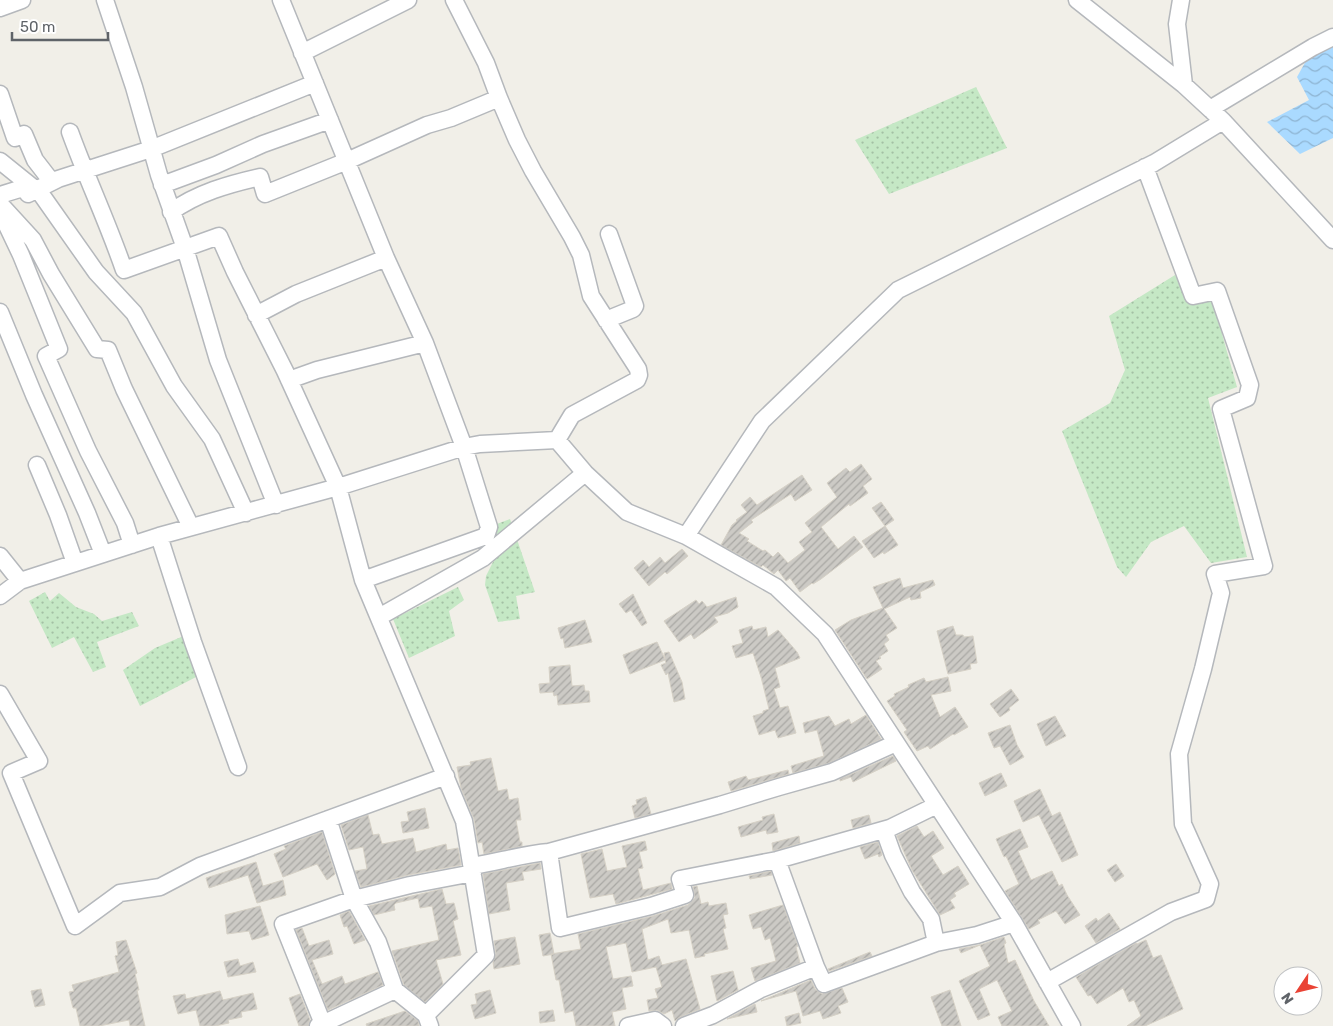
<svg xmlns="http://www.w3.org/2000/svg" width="1333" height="1026" viewBox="0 0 1333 1026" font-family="Rubik,sans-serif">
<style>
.park{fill:url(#park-dots)}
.water{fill:url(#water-waves)}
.building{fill:url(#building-hatch);stroke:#d6d1c6}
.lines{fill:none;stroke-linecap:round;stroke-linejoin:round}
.minor-casing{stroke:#b5b8bc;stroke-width:19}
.minor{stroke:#fff;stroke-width:16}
</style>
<defs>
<pattern id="park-dots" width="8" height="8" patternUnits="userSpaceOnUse" patternTransform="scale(1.25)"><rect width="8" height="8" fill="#c5e8c5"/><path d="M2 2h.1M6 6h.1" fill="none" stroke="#a3c0a4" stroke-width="1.8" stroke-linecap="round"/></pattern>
<pattern id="water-waves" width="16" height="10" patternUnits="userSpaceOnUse" patternTransform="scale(1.25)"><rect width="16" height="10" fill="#aadaff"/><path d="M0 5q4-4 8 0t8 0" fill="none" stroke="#8eb4d2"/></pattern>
<pattern id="building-hatch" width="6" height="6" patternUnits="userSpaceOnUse" patternTransform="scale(1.25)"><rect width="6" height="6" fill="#cccac5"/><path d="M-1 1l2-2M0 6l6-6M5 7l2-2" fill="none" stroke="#a9a8a4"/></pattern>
</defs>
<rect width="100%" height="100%" fill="#f1efe8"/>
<path class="park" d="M976 87 1007 148 889 194 855 140Z
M1175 275 1186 297 1213 302 1237 387 1208 398 1247 557 1211 563 1184 526 1151 542 1126 577 1117 567 1062 431 1110 403 1125 370 1109 316Z
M510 519 535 592 516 596 520 619 498 622 485 585 486 576 496 556 485 545 489 527Z
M458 587 464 600 449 611 455 636 409 658 393 619Z
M45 592 50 601 59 593 76 607 94 614 102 621 132 612 139 626 97 642 106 667 93 672 74 637 52 648 29 601Z
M186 635 198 676 140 706 123 670 155 648Z"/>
<path class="water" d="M1333 45V138L1300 154 1267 122 1309 100 1297 77 1307 59Z"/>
<path class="building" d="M861 464 872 479 863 486 868 493 850 506 849 504 821 527 838 549 854 536 863 547 821 579 813 584 812 583 800 592 790 578 786 581 778 570 774 574 763 565 761 567 721 545 732 525 737 521 736 520 747 512 741 505 750 497 757 505 802 475 812 490 795 501 791 494 751 520 753 522 739 533 749 539 747 541 763 551 765 550 773 557 778 552 788 563 805 550 799 542 812 532 805 523 837 497 827 483 846 468 850 472Z
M881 502 894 520 885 526 872 508Z
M885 526 898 545 884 554 883 552 874 558 862 541Z
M682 549 688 556 667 574 665 572 649 586 634 568 643 560 649 567 660 557 665 563Z
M900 578 903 588 933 580 935 585 920 592 921 598 911 600 910 597 884 609 897 628 886 635 889 640 884 644 888 651 879 657 881 658 876 661 882 669 867 679 835 630 851 620 883 608 873 587Z
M633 594 647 623 642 626 631 610 626 613 619 604Z
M736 597 738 607 728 613 714 617 718 622 694 639 691 634 679 642 664 621 696 600 699 604 702 601 707 607Z
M585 620 592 642 565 648 563 638 561 639 558 628Z
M752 626 753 630 766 627 768 637 778 630 797 652 800 658 775 668 780 687 774 689 780 708 788 706 796 733 778 738 775 730 759 735 753 716 763 713V711L769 709 761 677 753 653 736 658 732 646 743 643 739 630Z
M953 626 956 635H963L964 637 973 636 977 663 970 664 971 669 948 674 937 631Z
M657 642 665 659 664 653 669 652 682 682 685 699 674 702 668 673 666 675 661 665 666 663 665 660 630 674 623 655Z
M570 665 572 686 584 685 585 691H589L590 702 558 705 557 695 554 696 553 692 540 693 539 684 550 683 549 667Z
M948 677 951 691 931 695 940 717 955 707 968 727 954 735 953 734 930 749 928 746 917 751 904 732 907 730 887 701 895 696 894 694 909 687 908 685 924 678 926 682Z
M1011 689 1019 700 1009 708 1010 710 1000 717 990 704Z
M866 715 881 739 829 763 793 773 791 766 824 756 817 730 805 733 803 723 829 716 835 726 849 719 851 724Z
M1055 716 1066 736 1046 746 1037 724Z
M1010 725 1017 745 1024 757 1010 765 1000 746 994 748 988 733Z
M893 756 896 761 853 782 851 777 840 781V779Z
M491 758 498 791 507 789 509 800 518 798 521 820H516L520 842H522V846L484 854 482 842 478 843 474 819 461 788 457 767 471 765 470 762Z
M788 770 789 774 731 791 728 782 746 776 748 780Z
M1001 773 1007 786 985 796 979 783Z
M1040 789 1052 816 1060 812 1078 855 1062 862 1039 815 1023 822 1014 801Z
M646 797 651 814 635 818 632 806 637 804 636 800Z
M425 808 429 828 403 833 401 822 409 821 407 812Z
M774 814 778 832 767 834 766 830 741 837 738 827 763 820 762 817Z
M368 815 373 835 379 834 382 844 413 838 416 852 446 844 447 850 458 848 461 865 408 875 361 887 355 871 367 869 363 847 349 850 341 825Z
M869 815 871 823 853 828 851 820Z
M917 826 924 837 933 831 944 848 931 856 943 875 958 866 969 884 954 893 956 896 950 900 955 908 940 915 912 870 897 836Z
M1020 829 1028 847 1018 851 1031 880 1052 871 1059 886 1062 884 1067 895 1080 915 1065 924 1056 911 1038 920 1040 923 1029 929 1005 891 1019 884 1006 856 1004 857 996 839Z
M322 832 335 874 327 880 317 864 283 877 274 854 286 849 284 846Z
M799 836 800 843 773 851 772 843Z
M645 841 647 850 639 852 643 868 638 869 643 890 671 883 672 889 616 904 613 894 590 898 581 854 602 849 607 871 627 867 622 846Z
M878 842 882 855 879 857 878 854 865 859 860 847Z
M256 862 263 886 283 880 286 895 257 903 248 875 209 888 206 878Z
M540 863 541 869 522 872 524 880 506 883 510 910 489 914 483 874Z
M1116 864 1124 876 1115 882 1107 870Z
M771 871 772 875 750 879 749 876Z
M697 886 701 904 708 902 709 906 726 903 728 914 723 915 726 928 723 929 728 949 704 954 705 956 695 958 689 930 671 933 668 919 642 929 648 960 659 956 662 965 686 959 700 1009 680 1017 675 1021 672 1010 664 1014 657 1010 649 1011 647 1000 658 998 655 989 662 987 656 967 632 972 626 943 606 947 613 979 631 976 633 986 622 988 626 1009 612 1012 615 1026H576L573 1011 565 1013 559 980H556L551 954 581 949 578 934 653 916 688 905 695 898 693 887Z
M442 889 446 904 454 903 458 919 453 921 461 955 436 960 443 984 425 1002 404 985 392 951 439 940 432 906 420 908 418 898 396 903 394 905 395 910 374 915 369 906Z
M783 905 798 946 796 947 800 963 755 981 751 968 776 961 770 938 765 940 761 927 753 929 749 915Z
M260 906 269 935 252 940 249 931 227 934 225 915Z
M349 911 365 940 354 944 347 926 344 927 340 915Z
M1109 913 1120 929 1096 943 1085 926 1096 918 1098 921Z
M302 928 309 946 329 940 333 954 312 960 322 984 342 976 345 984 378 972 383 985 328 1010 296 930Z
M550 933 554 954 543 956 539 935Z
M515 937 520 964 494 969 493 962 496 954 494 941Z
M1004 937 1006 943 1004 944 1008 963 1015 960 1034 1001 1049 1026H1002L998 1017 1012 1011 997 980 979 989 990 1015 978 1020 959 981 990 966 980 945 961 953 959 949 980 945Z
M126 940 137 973 135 974 139 990H137L145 1026H130L129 1020 99 1026H80L76 1008H73L69 992 74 991 72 985 119 972 115 956 118 955 116 942Z
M1146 940 1153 958 1161 955 1183 1009 1145 1026H1127L1141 1016 1134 1000 1129 1002 1123 988 1097 1004 1091 995 1088 996 1076 977 1136 943 1137 944Z
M870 952 872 956 829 971 828 969Z
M238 959 240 966 253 962 256 972 228 977 224 962Z
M733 971 738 990 717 1001 711 976Z
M811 980 815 989 822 994 842 988 848 1002 838 1006 841 1013 823 1019 820 1011 803 1016 796 991 761 1001Z
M41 989 45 1005 35 1007 31 991Z
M490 990 496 1013 475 1019 471 1005 477 1004 475 994Z
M950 990 961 1026H942L931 997Z
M220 991 223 1000 253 993 257 1009 241 1012 242 1017 228 1020 229 1023 215 1026H200L196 1010 178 1014 173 996 185 994 186 999Z
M300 994 310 1020 308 1026H299L289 998Z
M755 1004 757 1012 727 1019Z
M553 1010 555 1021 540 1023 539 1012Z
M405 1011 418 1021 419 1026H367L366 1024Z
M799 1013 801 1023 787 1026 785 1017Z"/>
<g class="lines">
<defs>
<path id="minor" d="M105 0 134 87 159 175 185 248 218 360 276 505
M281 0 386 258 425 343 464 447 489 527 486 536 363 580 464 821 486 955 426 1015 430 1026
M454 0 486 63 499 98 517 140 533 171 572 237 581 255 591 296 638 369 639 375 637 380 572 415 557 440
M1077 0 1184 85 1223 121 1333 240
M1181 0 1177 24 1184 85
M0 8 22 0
M302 53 408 0
M0 94 15 138 24 134 35 160 52 182
M1210 109 1313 47 1333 37
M70 132C87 179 108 223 124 270L219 236 235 272 285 371 338 487 363 580
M0 161 41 194 96 272 134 313 174 386 212 439 246 513
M162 185 216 165 263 144 330 120
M0 195 26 187 28 194 58 179 151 149 315 83
M0 204 33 240 51 274 97 349 108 350 124 389 191 527
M171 212C197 193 229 184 260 177L265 194 347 161 427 125 451 118 499 98
M1 213 21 255 59 349 46 356 88 451 125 523 132 545
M0 312 34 395 87 513 103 554
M256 315 296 294 386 258
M606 320 633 309 635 306 609 234
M289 380 317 370 425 343
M37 465 58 515 75 563
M159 536 193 642 238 767
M686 536 776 587 825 634 1014 923 1072 1026
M0 556 20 581
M0 596 20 581 159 536 338 487 464 447 480 444 557 440 585 473 627 512 686 536 762 421 898 290 1154 163 1223 121
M379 617 483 558 585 473
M0 694 39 761 11 773 75 926 120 893 160 887 200 866 446 776
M884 830 893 855 912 892 931 919 936 943 977 935 1014 923
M549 852 720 805 779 787 832 772 896 743
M472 866C498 862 523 854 549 852L560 928 651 906 685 895 680 879 777 860 890 828 937 805
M816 967 824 984 936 943
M1047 982 1171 912 1206 899 1210 884 1183 824 1179 754 1203 669 1221 593 1215 574 1264 566 1221 409 1247 398 1250 385 1217 291 1193 296 1145 167
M395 990 378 942 354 899 410 885 473 873
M323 1024 283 924 354 899 328 819
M318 1026 395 990 426 1015
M628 1026 655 1020 663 1026
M684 1026 713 1015 761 989 816 967 777 860"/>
</defs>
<use href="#minor" class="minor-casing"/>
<use href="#minor" class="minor"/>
</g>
<g transform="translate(1298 991) rotate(235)"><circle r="24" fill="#ffffff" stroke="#bfc1c3"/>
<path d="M0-4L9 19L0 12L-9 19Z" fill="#ea4335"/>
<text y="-8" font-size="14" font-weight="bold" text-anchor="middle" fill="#5f6368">N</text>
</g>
<path d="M12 32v8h96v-8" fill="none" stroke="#5f6368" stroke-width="2.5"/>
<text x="20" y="32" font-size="15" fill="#5f6368" stroke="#ffffff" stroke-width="4" paint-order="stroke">50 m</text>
</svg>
